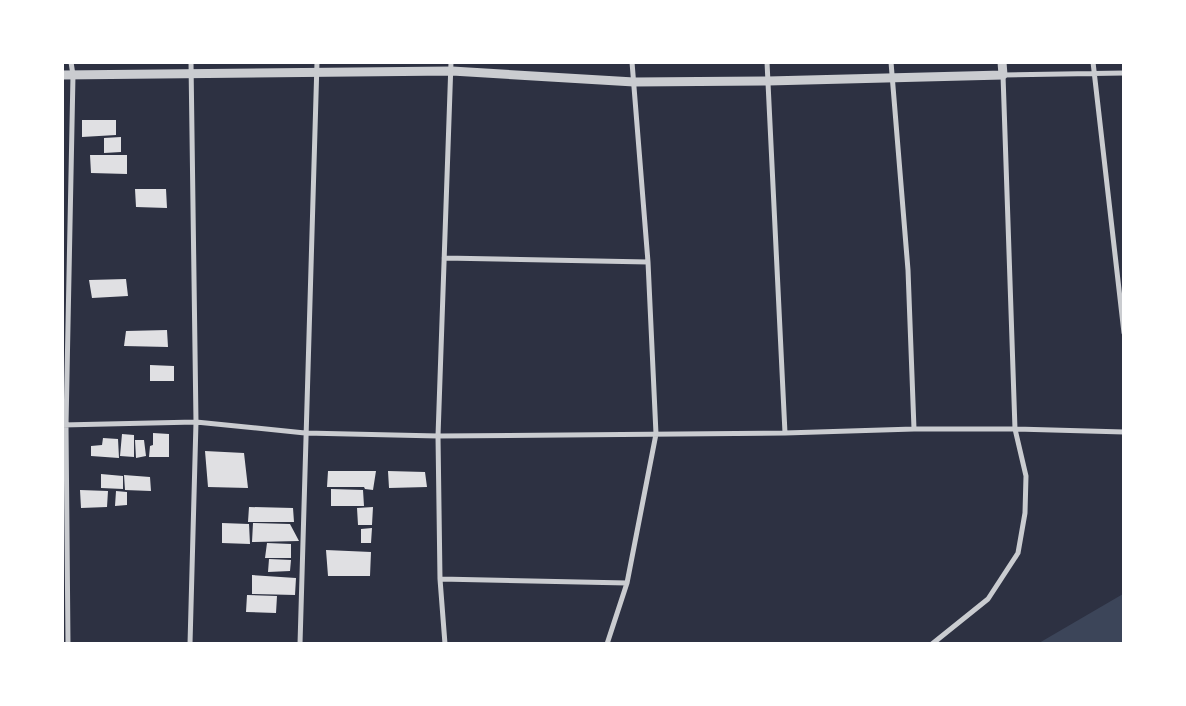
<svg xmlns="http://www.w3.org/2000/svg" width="1186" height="706" viewBox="0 0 1186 706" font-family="'DM Sans',sans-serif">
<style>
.green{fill:#3c4559}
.building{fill:#e0e0e3}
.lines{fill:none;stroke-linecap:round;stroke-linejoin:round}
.minor{stroke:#caccd0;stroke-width:5}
.tertiary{stroke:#caccd0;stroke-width:9}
</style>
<rect width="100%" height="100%" fill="#2d3142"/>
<path class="green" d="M1123 594V643H1039Z"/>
<path class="building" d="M82 120H116V135L82 137Z
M121 137V152L104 153V138Z
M90 155H127V174L91 173Z
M135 189H166L167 208 136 207Z
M126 279 128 296 92 298 89 280Z
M167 330 168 347 124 346 126 331Z
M150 365 174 366V381H150Z
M153 433 169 434V457H149L150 446 153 445Z
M122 434 134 435V457L120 456Z
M103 438 118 439 119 458 91 456V446L102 445Z
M135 440H144L146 456 136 458Z
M205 451 244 453 248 488 208 487Z
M328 471H376L373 490 365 489 364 487H327Z
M388 471 425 472 427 487 389 488Z
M101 474 123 476V489L101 488Z
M124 475 150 477 151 491 125 490Z
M331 489 363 490 364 506H331Z
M80 490 108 491 107 507 81 508Z
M116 491 127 492V505L115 506Z
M249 507 293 508 294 522H248Z
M373 507 372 525H358L357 508Z
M222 523 249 524 250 544 222 543Z
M253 523 290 524 299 541 252 542Z
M372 528 371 543H361V529Z
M267 543 291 544V558H265Z
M326 550 371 552 370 576H328Z
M269 559 291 560 290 571 268 572Z
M252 575 296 578 295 595 252 594Z
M247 595 277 596 276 613 246 612Z"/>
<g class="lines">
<path class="minor" d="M767 62 785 433
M891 62 908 270 914 429
M1093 62 1124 333
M444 258 648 262
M62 425 196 422 305 433 438 436 785 433 914 429H1015L1124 432
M440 579 627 583
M68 644 66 425 73 75 71 62
M190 644 196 422 191 62
M300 644 317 62
M445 644 440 579 438 436 451 62
M607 644 627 583 656 434 648 262 632 62
M932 644 988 599 1018 553 1025 513 1026 476 1015 429 1003 75 1124 73"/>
<path class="tertiary" d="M62 75 452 71 634 82 768 81 1003 75 1002 62"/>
</g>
<rect width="1186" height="706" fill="none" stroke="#ffffff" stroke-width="128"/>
</svg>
